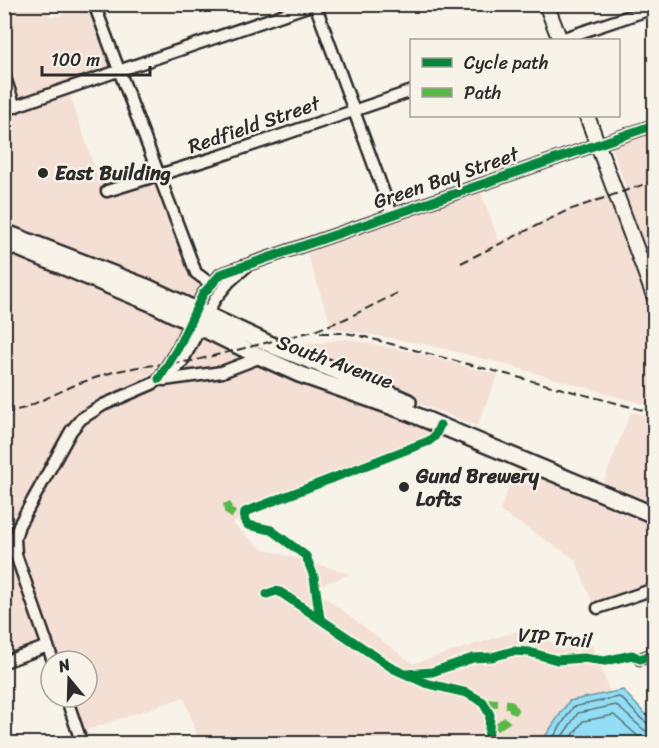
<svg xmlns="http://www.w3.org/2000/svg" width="659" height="748" viewBox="0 0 659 748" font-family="Sriracha,sans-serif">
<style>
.built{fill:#f3dfd3}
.water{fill:#93def4;stroke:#6996a4;stroke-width:1.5}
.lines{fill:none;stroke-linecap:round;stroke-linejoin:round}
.shore{stroke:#55737b;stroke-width:1.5}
.minor-casing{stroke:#2b2b2b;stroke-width:15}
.major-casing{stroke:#2b2b2b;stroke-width:18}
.highway-casing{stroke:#2b2b2b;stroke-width:20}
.minor{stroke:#f7f3e8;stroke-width:10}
.major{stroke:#f7f3e8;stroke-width:14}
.highway{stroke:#f7f3e8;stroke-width:15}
.rail{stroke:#2b2b2b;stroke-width:2;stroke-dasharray:9 4.5;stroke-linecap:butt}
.quiet{stroke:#58b947;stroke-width:8;stroke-dasharray:15 8;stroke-linecap:butt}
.cycleway-casing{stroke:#f7f3e8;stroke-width:13}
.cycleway{stroke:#00873e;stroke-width:9}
.poi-dot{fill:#2b2b2b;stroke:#f7f3e8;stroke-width:2}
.labels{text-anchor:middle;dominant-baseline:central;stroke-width:5;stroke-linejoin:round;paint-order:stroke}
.street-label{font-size:20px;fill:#2b2b2b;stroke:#f7f3e8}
.poi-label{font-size:20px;font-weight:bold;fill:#2b2b2b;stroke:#f7f3e8;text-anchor:start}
</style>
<rect width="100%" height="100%" fill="#f7f3e8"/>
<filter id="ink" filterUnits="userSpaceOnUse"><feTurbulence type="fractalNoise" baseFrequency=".0167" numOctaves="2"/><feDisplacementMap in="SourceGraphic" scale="12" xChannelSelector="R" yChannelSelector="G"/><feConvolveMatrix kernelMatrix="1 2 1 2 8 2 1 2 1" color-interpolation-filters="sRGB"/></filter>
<g filter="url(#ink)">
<path class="built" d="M4 5H45L50 18 88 6 111 68 66 84 100 183 149 166 189 273 201 285 200 289 179 322 455 434 232 523 261 548 351 574 313 588 413 664 518 631 577 651 592 645 610 692 591 696 546 735 543 743H200L184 697 84 731 73 697H87V661H60L52 638 5 654Z
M654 130V407L493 361 424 344 332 328 307 253 481 193 499 241 563 211 626 187 612 147 614 143Z
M346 339 417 353 498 375 477 426 425 406 298 346Z
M631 412 654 418V587L596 611 575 559 500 511 517 463 598 496Z"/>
<path class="water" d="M623 690 643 712 654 721V743H543L546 735 569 701Z"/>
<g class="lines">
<path class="shore" d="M549 744 573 707 619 697C631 704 639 723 654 725
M557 744 578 713 616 705 644 730 654 733
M567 744 583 721 614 715 640 738 654 742"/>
<defs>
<path id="minor" d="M94 4 196 273 211 284
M315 4 392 215
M558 40 654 8
M4 75 15 107
M4 110 314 4
M107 191 220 156 412 91
M159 379 178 348 203 294 221 274 654 125
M164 380 222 372 261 357
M598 608 654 589
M640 659 654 654
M53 661 16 555 15 538 19 525 71 431 81 419 103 405 152 384 173 372 182 362 215 299 229 282 247 266
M4 662 48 646
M66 697 82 744"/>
<path id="major" d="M546 4 560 40
M587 116 654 296"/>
<path id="highway" d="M4 232 149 288 276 347 349 376 408 402
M4 242 151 303 261 357 299 374 410 413 654 515"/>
</defs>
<use href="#minor" class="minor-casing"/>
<use href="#major" class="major-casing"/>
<use href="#highway" class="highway-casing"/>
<use href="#minor" class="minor"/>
<use href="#major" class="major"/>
<use href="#highway" class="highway"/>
<path class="rail" d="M461 263 566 211 654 181
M320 333H346L361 336 654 413
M4 413 25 408 77 384 113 372 138 367 192 361 314 331 345 319 400 292"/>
<path class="quiet" d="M227 503 228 511 245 522
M483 702 510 704 514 710 507 720 490 731"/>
<defs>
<path id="cycleway" d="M159 379 178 348 203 294 221 274 654 125
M267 594 276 591 280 592 394 669 425 683 467 693 483 702 490 715 488 744
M320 619 314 577 306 556 271 530 248 525 244 519 245 512 429 441 435 436 440 425
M407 674 432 672 473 658 492 657 513 651 529 652 557 660 583 658 605 661 632 655 640 659 654 654"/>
</defs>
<use href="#cycleway" class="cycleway-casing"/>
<use href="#cycleway" class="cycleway"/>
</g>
</g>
<g class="poi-dot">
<circle cx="43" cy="173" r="6"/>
<circle cx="404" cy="487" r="6"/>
</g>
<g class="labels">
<g class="street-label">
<text transform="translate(254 125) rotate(-19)">Redfield Street</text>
<text transform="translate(446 178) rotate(-19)">Green Bay Street</text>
<text transform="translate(335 362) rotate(20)">South Avenue</text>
<text transform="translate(555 638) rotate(5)">VIP Trail</text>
</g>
<g class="poi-label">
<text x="55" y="173">East Building</text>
<text x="416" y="476">Gund Brewery<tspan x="416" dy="23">Lofts</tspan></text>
</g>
</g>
<rect width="659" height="748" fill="none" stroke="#f7f3e8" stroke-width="24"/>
<rect x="12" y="12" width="635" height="724" fill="none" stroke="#2b2b2b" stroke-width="2" filter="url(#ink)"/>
<rect x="410" y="39" width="210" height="78" fill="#f7f3e8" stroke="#a5a39c" stroke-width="1.5"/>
<rect x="422" y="58" width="30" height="9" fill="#00873e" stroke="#a5a39c" stroke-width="1.5"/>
<text x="464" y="69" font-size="18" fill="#2b2b2b">Cycle path</text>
<rect x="422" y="88" width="30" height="9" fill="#58b947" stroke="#a5a39c" stroke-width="1.5"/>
<text x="464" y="99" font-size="18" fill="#2b2b2b">Path</text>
<g transform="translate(69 679) rotate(341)"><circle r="28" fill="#f7f3e8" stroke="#a5a39c" stroke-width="1.5"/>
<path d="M0-4.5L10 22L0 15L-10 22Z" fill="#2b2b2b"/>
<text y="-9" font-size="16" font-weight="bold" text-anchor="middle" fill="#2b2b2b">N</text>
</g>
<path d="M42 66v9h108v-9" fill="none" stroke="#2b2b2b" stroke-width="3"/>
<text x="51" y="66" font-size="18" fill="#2b2b2b" stroke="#f7f3e8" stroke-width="4.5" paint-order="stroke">100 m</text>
</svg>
